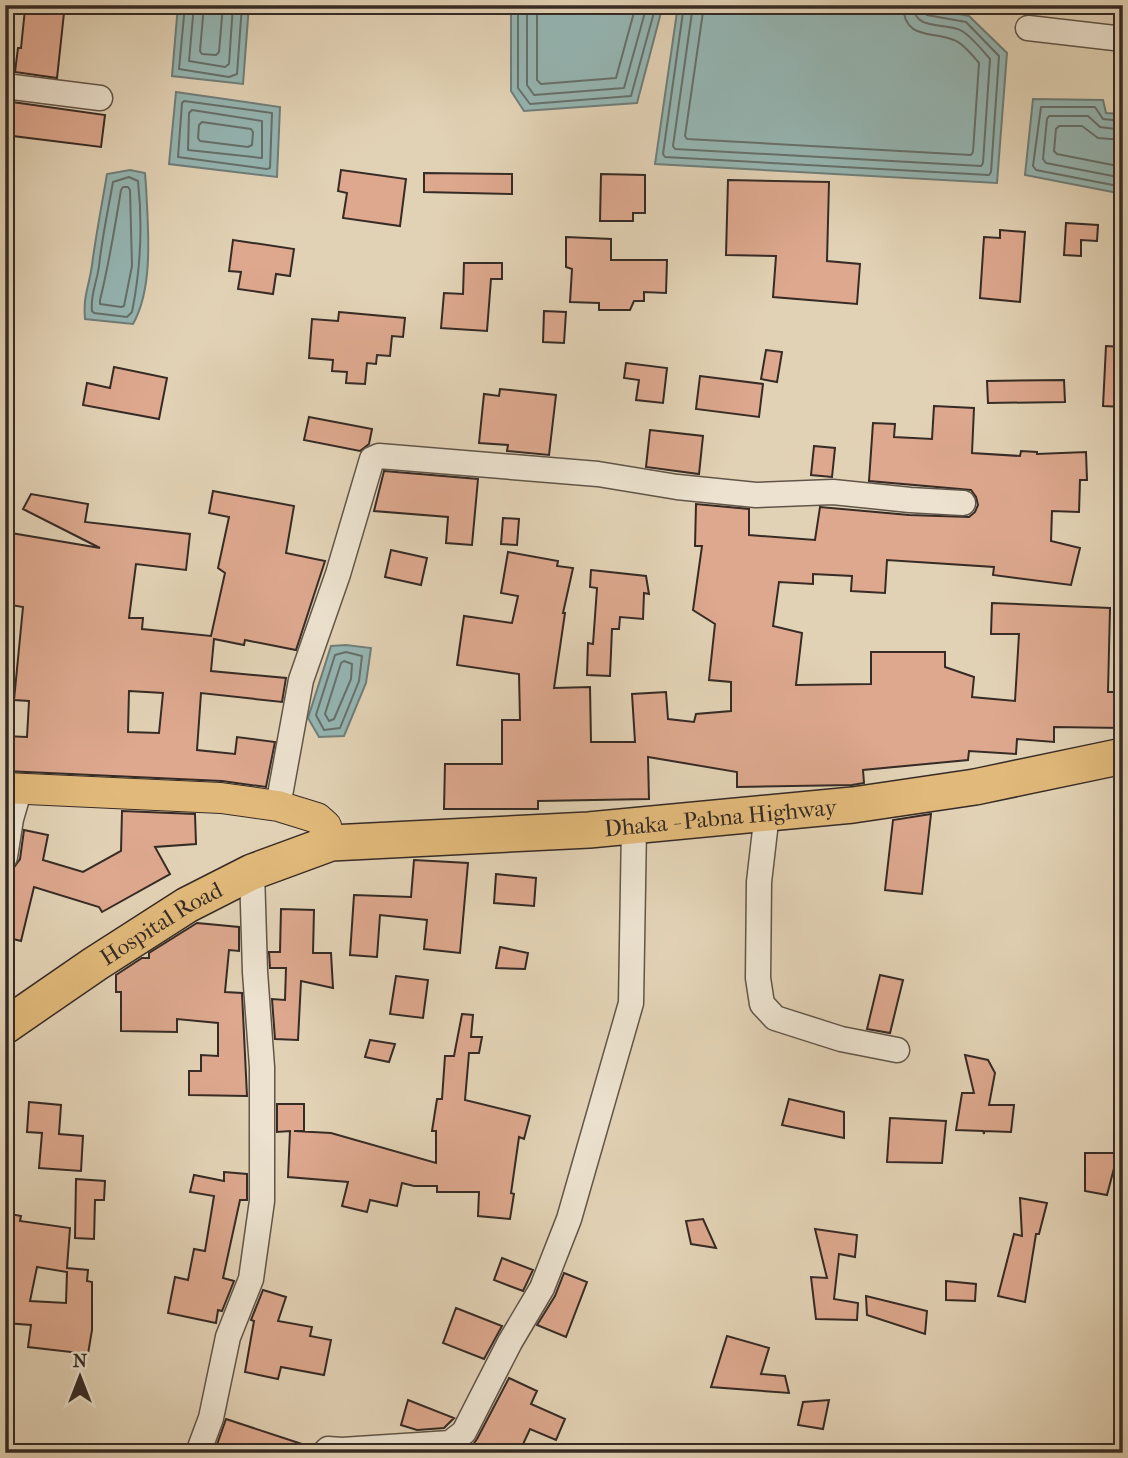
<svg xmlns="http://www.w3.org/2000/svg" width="1128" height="1458" viewBox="0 0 1128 1458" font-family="'IM FELL French Canon',serif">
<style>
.water{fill:#95b6b3;stroke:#6f7e7a;stroke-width:2}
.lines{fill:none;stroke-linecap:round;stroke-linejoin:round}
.shore{stroke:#66706c;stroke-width:2}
.building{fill:#dda88e;stroke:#362b25;stroke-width:2;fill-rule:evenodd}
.minor-casing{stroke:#615549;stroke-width:27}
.major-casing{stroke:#362b25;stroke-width:32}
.highway-casing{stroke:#362b25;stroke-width:38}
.minor{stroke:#ece2cf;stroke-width:24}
.major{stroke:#e1b97a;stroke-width:30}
.highway{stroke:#e1b97a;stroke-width:35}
.labels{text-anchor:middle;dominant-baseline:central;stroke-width:5;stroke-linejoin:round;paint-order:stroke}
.street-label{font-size:23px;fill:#362b25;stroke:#ece2cf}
</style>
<rect width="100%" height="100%" fill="#e2d2b5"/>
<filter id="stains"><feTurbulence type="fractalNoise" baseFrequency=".00286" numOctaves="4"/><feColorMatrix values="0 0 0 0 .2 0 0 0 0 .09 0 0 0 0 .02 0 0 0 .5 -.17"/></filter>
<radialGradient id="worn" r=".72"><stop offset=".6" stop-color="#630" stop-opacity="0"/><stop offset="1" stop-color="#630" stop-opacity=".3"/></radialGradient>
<path class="water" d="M178 5H249L243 84 172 76Z
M511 5H663L637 103 524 111 511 91Z
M678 5 922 7 969 16 1007 53 997 183 655 164Z
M176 92 280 107 277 177 169 164Z
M1033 99 1103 100 1106 113 1123 114V194L1025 175Z
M130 170 145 173 146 186C148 228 154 287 133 324L85 319C83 295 89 287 92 265 96 234 102 204 107 174Z
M346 645 371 648 366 683 344 736 319 737 308 718 331 646Z"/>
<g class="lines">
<path class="shore" d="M185 5 179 69 229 77 237 74 242 5
M194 5 189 61 225 67 229 64 233 5
M204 5 200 51 202 54 216 55 219 52 223 5
M518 5V88L530 104 631 96 656 5
M527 5V85L534 95 624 88 647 5
M537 5V80L541 84 616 78 636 5
M684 5 663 154 665 157 989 175 991 172 999 56 966 22 927 15 923 11 922 5
M693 5 673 146 675 149 981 166 983 163 990 59C982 50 972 37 962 31 946 21 915 33 913 5
M704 5 685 136 687 139 971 155 973 152 979 63C973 56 963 43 954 40 931 31 904 40 903 5
M184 101 272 113 270 168 267 169 178 157 182 103Z
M192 110 262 121V158L188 150 189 113Z
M1123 121 1103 119 1095 107H1041L1033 166 1036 170 1123 187
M202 122 251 129 253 132 252 145 248 147 200 141 198 138 199 125Z
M1123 130 1100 127 1088 116H1049L1047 119 1043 159 1046 163 1123 178
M1123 140 1098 138 1082 126H1059L1056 129 1054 151 1057 154 1123 167
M129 177 138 181C143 227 141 267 132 312L127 317 94 313 92 311C90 295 97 282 99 266 102 238 108 210 113 182Z
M123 187H128L130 190 132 266 124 306 121 307 100 304V300C109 264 115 227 121 190Z
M346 652 362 656 359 681 340 728 324 730 316 715 335 655Z
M344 661 352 664 351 679 334 719 329 721 325 714 341 663Z"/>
</g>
<path class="building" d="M25 9 64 13 57 78 15 72 18 48H21Z
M5 101 105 115 101 147 5 135Z
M341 170 406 179 400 226 343 218 347 193 338 191Z
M424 173 512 174V194L424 192Z
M601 174 645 175V213H633V221H600Z
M728 180 829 182 827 261 860 264 857 304 773 297 776 256 726 255Z
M1066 223 1098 225 1097 241 1081 240V256L1064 255Z
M1000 230 1025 232 1020 302 980 298 984 237 1000 238Z
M566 237 611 239V260H667L666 293 644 292V301H634L630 310H599V303L570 302 572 269 566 267Z
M233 240 294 249 290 276 276 274 273 294 238 289 241 272 229 271Z
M464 263H502V279H491L487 331 441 328 444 293 463 294Z
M544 311 566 312 564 343 543 342Z
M339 312 405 318 403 337 392 336 390 356 377 355 376 364 367 363 365 384 346 383 347 372 332 371 333 360 309 358 312 319 338 321Z
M1106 346 1123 347V407L1103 406Z
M766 350 782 352 777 382 761 379Z
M626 363 667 368 663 403 636 400 639 380 624 378Z
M114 367 167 378 159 419 83 405 87 383 110 388Z
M700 376 763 384 759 417 696 409Z
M1064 380 1065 402 988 403 987 381Z
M500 389 556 395 549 455 507 451 508 445 479 443 484 394 499 396Z
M934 406 974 408 972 453 1020 456 1021 451 1037 452V454L1086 452 1087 480H1080L1079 512 1052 511 1051 541 1080 548 1071 585 993 575 994 567 887 560 885 593 851 591 852 576 813 574V584L779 582 773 626 802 633 796 685 871 684V652H945V667L974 677 972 697 1015 701 1019 634H991L992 603 1110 608 1108 692H1123V728L1054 727V742L1017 739 1016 754 969 751 968 760 863 770 864 783 852 785 737 787V772L648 757 649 799 538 801V809H444L445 764H502V720H520L519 674 457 665 464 616 512 623 518 596 501 593 508 552 558 561 557 566 573 568 563 613H565L554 688 590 687 591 742H635L632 694 666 692 668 719 694 722 696 714 731 711V682L709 680 715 624 693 610 702 546H695L696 504 749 509V535L815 540 820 507 909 515 969 517 975 512 978 505 976 497 971 490 869 481 873 423 895 424 894 437 932 439Z
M309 417 372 429 369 444 360 451 304 440Z
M650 430 703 436 699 474 646 467Z
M814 446 835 448 832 477 811 475Z
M384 471 478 479 472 545 446 543 448 517 374 511Z
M213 491 294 506 286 553 325 561 296 650 245 640 244 645 214 639 211 671 286 678 282 702 201 693 197 750 235 754 237 737 275 742 266 787 222 781 5 771V736L27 737 29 701 14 700 23 607 5 604V532L100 548 23 509 31 494 88 504 85 522 190 534 186 570 136 564 129 618H143L142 629 211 636 225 573 218 568 229 517 209 513ZM129 691 163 693 159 733 128 732Z
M503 518 519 519 517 545 501 544Z
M391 550 427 558 421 585 385 577Z
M591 570 646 576 649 594 644 593 643 619 620 617 619 629H612L610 676 587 675 588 643 593 644 597 588 590 587Z
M122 811 195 814 196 844 155 847 170 874 102 912 99 907 34 887 21 941 5 937V907L14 872 12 870 20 859 24 830 48 835 43 860 83 872 121 851Z
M931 814 922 894 885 890 893 820Z
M414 860 468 863 460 953 424 949 427 920 380 915 377 957 350 955 354 895 411 897Z
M496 874 536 878 534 906 494 903Z
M281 909 314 910 313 953H331L333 988 301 981 298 1040 275 1039 272 999 285 1000 286 968H270L269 952H280Z
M197 923 239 927V951L229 950 225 992 242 993 247 1096 189 1095V1071H201V1055L218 1056V1023L177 1019V1032L121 1031V992H116V975L142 958H149V953Z
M500 947 528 953 525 969 496 968Z
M880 975 903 980 890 1033 867 1029Z
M396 976 428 980 423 1018 390 1014Z
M462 1014 473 1015 471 1037H482L479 1053H469L465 1100 530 1116 524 1139 519 1137 511 1193 514 1194 510 1219 478 1216 479 1192H437V1186H414L402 1183 397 1206 370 1200 367 1212 342 1206 348 1182 288 1177 290 1131 277 1132V1104H304V1131H294L331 1133 436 1163V1131H432L437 1099H442L445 1056H454Z
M370 1040 395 1044 389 1062 365 1057Z
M965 1055 988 1060 995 1073 989 1105H1014L1011 1132 984 1131V1134L983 1131 956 1130 962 1093H974Z
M789 1099 844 1112V1138L782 1125Z
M29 1102 61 1105 59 1134 83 1136 81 1171 39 1168 42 1133 27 1132Z
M890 1118 946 1121 942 1163 887 1162Z
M1085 1153H1118L1107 1195 1085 1191Z
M224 1172 247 1174V1200H240L223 1278 234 1281 222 1311 218 1310 216 1323 168 1313 175 1277 188 1280 194 1249 205 1251 214 1196 190 1192 194 1175 224 1181Z
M76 1179 105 1181 104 1200H95L94 1239 75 1238Z
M1020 1198 1047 1203 1039 1234H1036L1025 1302 998 1296 1014 1234 1022 1236Z
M5 1213 21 1216 20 1221 70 1228 67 1268 88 1270 87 1281 92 1282V1330L88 1354 28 1347 31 1325 5 1323ZM37 1267 67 1272 66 1303 30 1301Z
M703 1219 716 1248 691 1244 686 1221Z
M815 1229 857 1235 855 1257 839 1254 834 1299 858 1303 857 1320 816 1319 811 1277 827 1278Z
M502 1258 533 1270 523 1291 494 1280Z
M564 1273 587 1282 566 1337 537 1325 555 1296Z
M946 1281 976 1284 975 1301 946 1300Z
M263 1290 286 1297 278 1321 312 1327 310 1336 331 1340 324 1375 281 1367 278 1379 245 1372 254 1321 251 1320Z
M866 1296 927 1311 925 1334 867 1315Z
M456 1308 502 1326 484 1359 443 1343Z
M727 1336 769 1348 761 1374 785 1376 789 1393 711 1387Z
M509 1378 537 1391 531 1404 565 1419 556 1440 530 1429 519 1453H467L477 1439Z
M408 1400 454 1418 444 1428 417 1430 401 1425Z
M829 1400 823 1429 798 1425 803 1402Z
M226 1419 311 1447 310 1453H214Z"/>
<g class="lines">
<defs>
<path id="minor" d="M1028 28 1123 39
M5 86 100 98
M278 806 301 680 338 574 372 459 379 456 598 474 677 487 756 495 833 492 910 500 963 503
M767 813 759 882 758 978 762 1004 775 1018 841 1039 897 1050
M5 857 11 819 20 788
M198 1453 211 1418 228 1337 251 1279 262 1201V1067L255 972 252 872
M324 1453 328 1449 342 1450 450 1443 464 1432 510 1342 542 1288 569 1219 631 1003 634 826"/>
<path id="major" d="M5 788 221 798 278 806 317 818 326 826 331 843"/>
<g id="highway">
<path id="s1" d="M5 1026 95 964 187 905 252 872 331 843 589 830 853 805 975 787 1123 756"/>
</g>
</defs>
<use href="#minor" class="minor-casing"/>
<use href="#major" class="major-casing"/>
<use href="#highway" class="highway-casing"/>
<use href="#minor" class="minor"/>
<use href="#major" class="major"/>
<use href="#highway" class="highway"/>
</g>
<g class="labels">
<g class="street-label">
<text stroke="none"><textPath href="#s1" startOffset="766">Dhaka - Pabna Highway</textPath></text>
<text stroke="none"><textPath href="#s1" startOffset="187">Hospital Road</textPath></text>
</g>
</g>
<rect width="1128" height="1458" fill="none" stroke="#e2d2b5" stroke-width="28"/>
<rect x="7" y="7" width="1114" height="1444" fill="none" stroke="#362b25" stroke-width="3.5"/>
<rect x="14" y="14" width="1100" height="1430" fill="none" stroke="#362b25" stroke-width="2"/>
<g transform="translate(80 1377)" stroke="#ece2cf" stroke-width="5" paint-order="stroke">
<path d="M0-5L12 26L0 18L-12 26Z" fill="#362b25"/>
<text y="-10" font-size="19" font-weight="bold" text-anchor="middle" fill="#362b25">N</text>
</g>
<rect width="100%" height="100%" filter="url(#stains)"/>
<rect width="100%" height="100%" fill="url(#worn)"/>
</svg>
